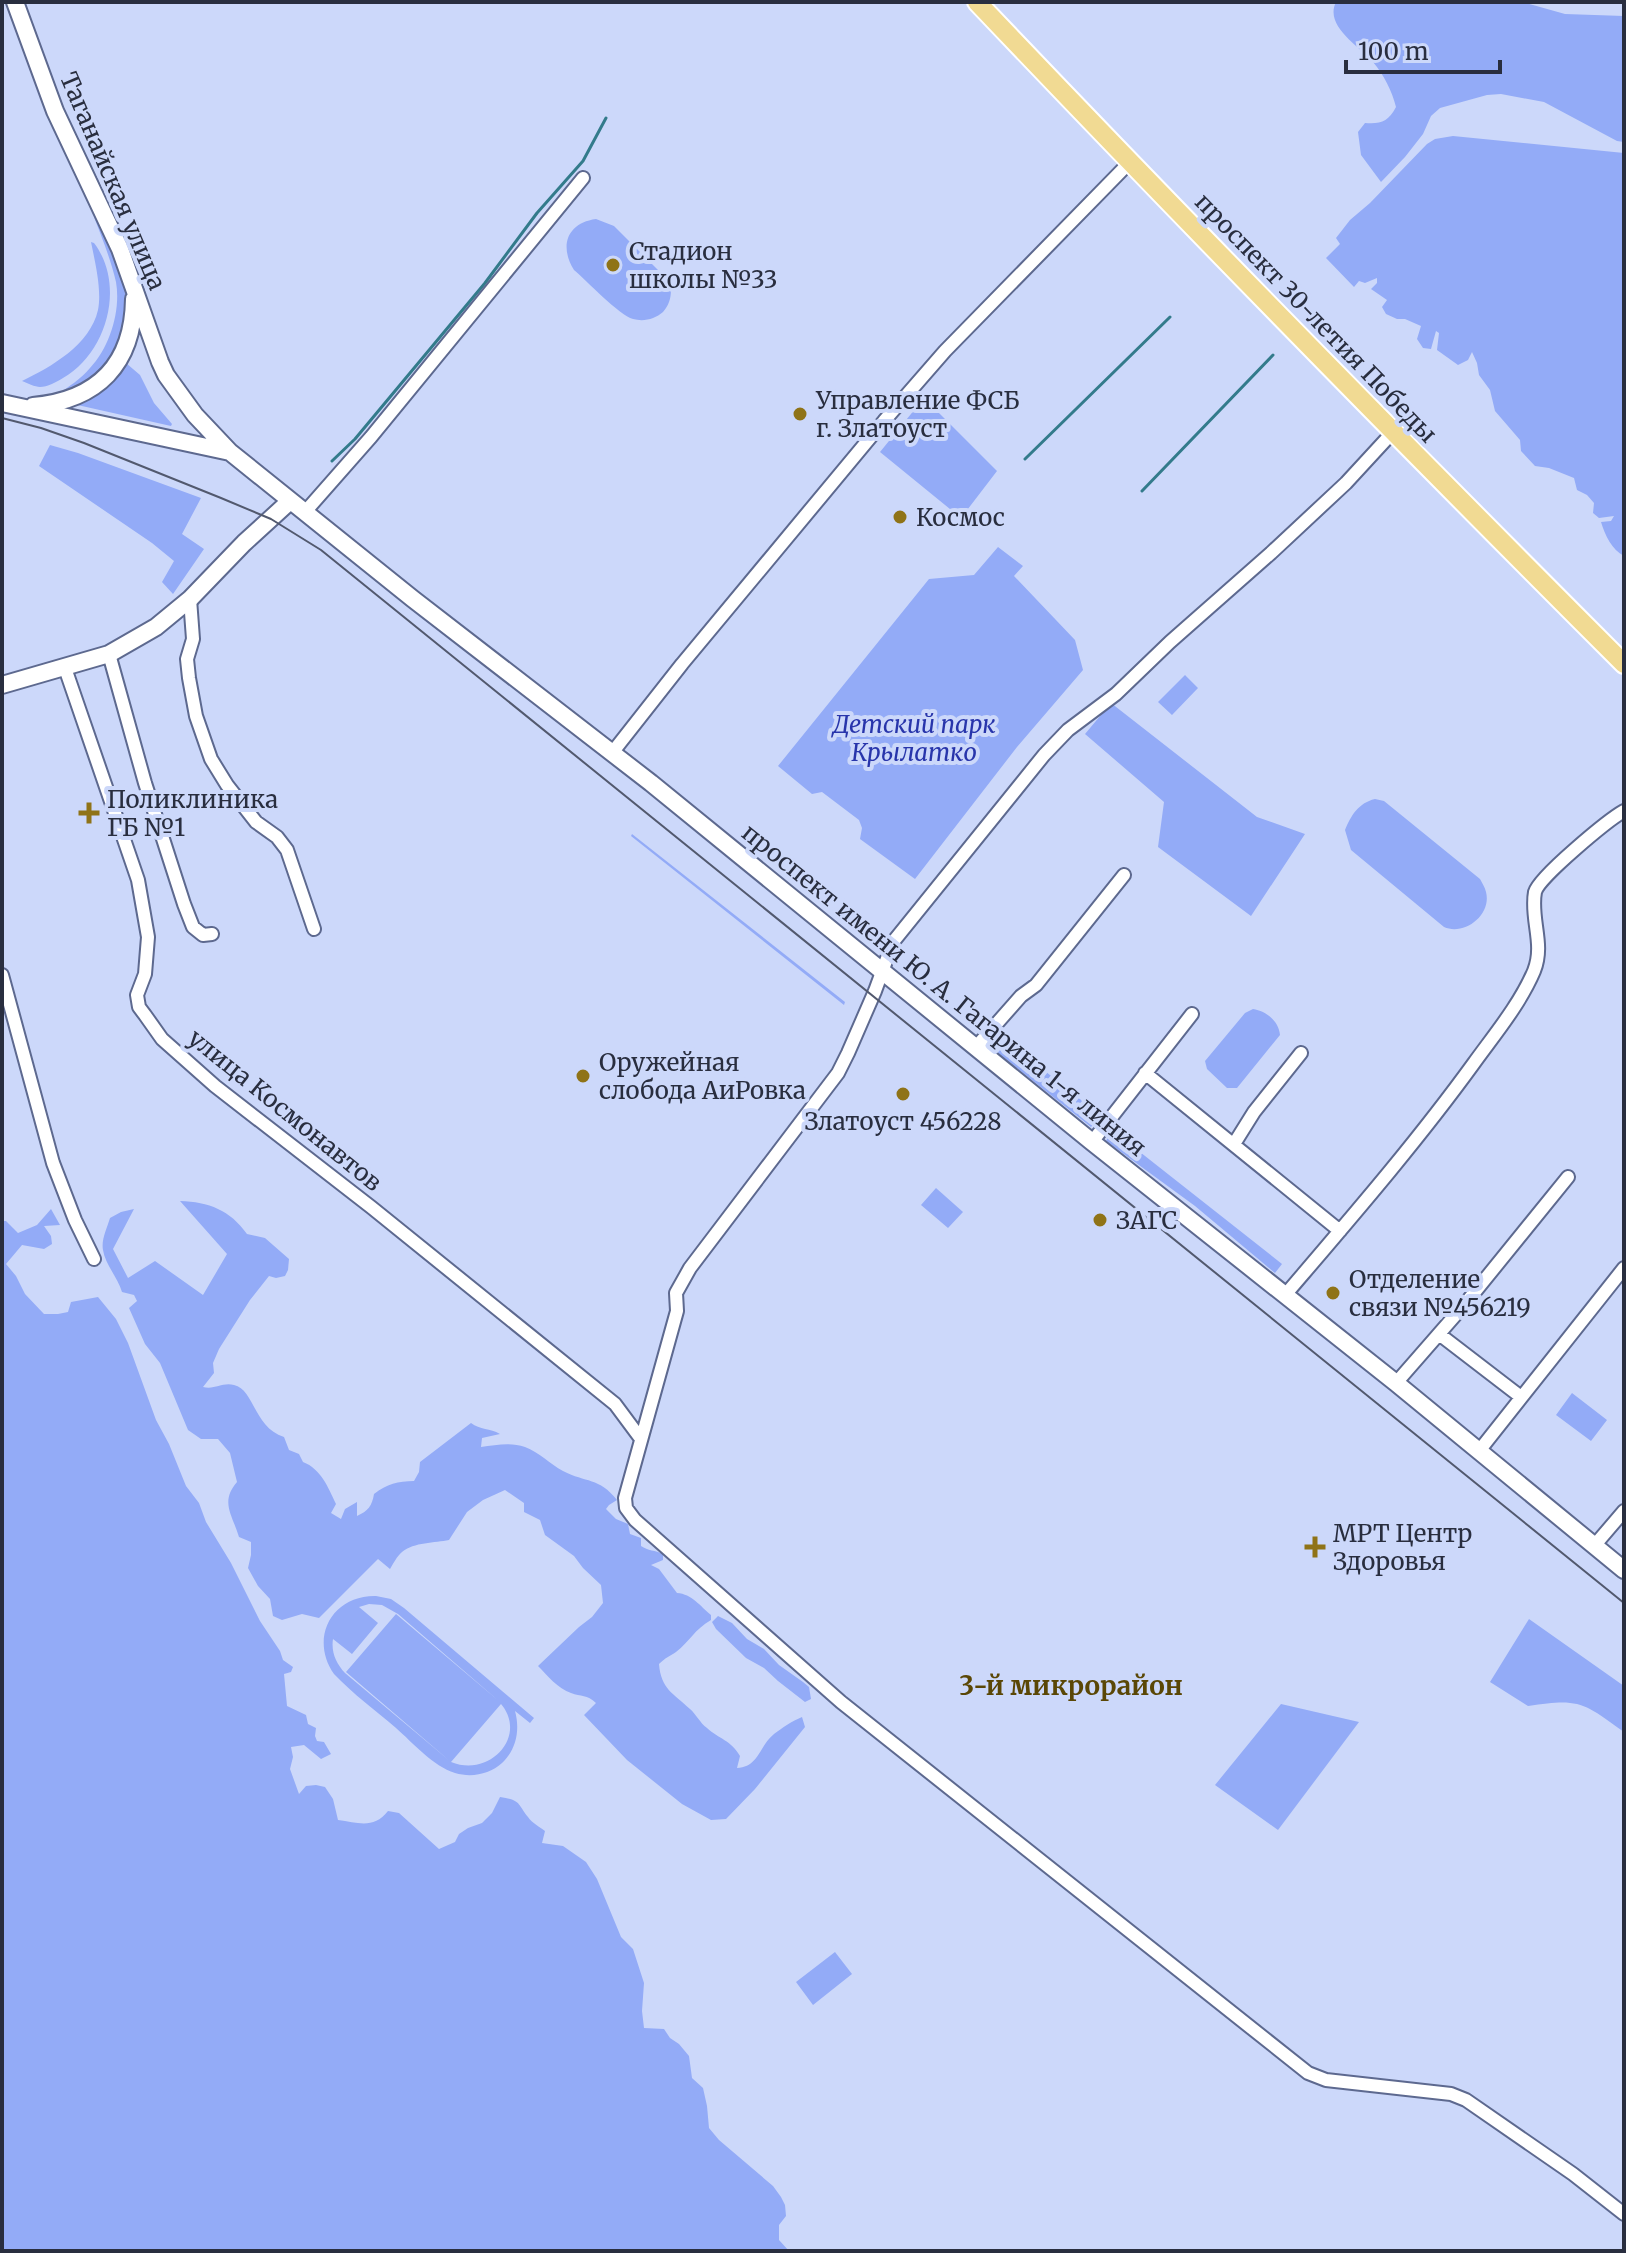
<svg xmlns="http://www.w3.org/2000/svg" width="1626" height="2253" viewBox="0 0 1626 2253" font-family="Merriweather,serif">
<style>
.green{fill:#93abf7;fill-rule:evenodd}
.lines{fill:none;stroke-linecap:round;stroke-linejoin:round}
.stream{stroke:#337b8b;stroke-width:3}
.street-casing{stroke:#5d698f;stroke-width:16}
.secondary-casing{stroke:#5d698f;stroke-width:20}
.primary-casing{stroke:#fff;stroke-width:22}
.street{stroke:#fff;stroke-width:12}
.secondary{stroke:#fff;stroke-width:16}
.primary{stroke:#f1da93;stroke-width:18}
.tram{stroke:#52596e;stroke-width:2}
.poi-dot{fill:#8f7317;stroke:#ccd8fa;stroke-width:3}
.labels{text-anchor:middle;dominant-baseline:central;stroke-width:8;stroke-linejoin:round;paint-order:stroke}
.street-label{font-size:24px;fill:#292e3f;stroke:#ccd8fa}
.poi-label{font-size:24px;fill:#292e3f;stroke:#ccd8fa;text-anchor:start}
.park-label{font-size:24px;font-style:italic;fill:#2835ab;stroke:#ccd8fa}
.neighbourhood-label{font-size:26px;font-weight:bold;fill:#5a4706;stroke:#ccd8fa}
</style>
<rect width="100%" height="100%" fill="#ccd8fa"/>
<path class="green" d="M1336 2H1522L1565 14 1624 16V142L1617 141 1544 102 1501 94 1487 95 1440 108 1431 116 1423 134 1405 157 1381 182 1361 155 1358 132 1365 123C1381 124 1388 122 1396 107 1392 91 1384 75 1373 62 1359 46 1324 26 1336 2Z
M1453 136 1624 153V556C1612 550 1605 535 1601 522L1611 521 1614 516 1599 518 1593 513 1594 503 1587 495 1577 490 1574 478 1549 468 1535 466 1521 451 1520 440 1495 411 1490 390 1479 375 1477 363 1472 352 1468 360 1458 365 1437 350 1439 333 1436 331 1431 349 1423 348 1417 339 1421 326 1405 319H1397L1386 314 1382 307 1387 300 1371 289 1377 283V278L1365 283 1359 281 1354 287 1326 258 1340 244 1336 238 1350 220 1370 203 1427 144 1435 139Z
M94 217C113 250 137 298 123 336 121 341 117 347 114 352 99 379 85 387 57 395 68 387 81 379 90 368 110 347 121 310 116 282 111 260 102 238 94 217Z
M596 219 614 226 670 282C672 293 671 303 663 312 655 319 644 322 633 319 619 315 587 281 574 270 559 246 567 223 596 219Z
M91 242 94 243C126 285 107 353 63 378 57 382 47 387 40 387 35 387 27 383 22 381 51 367 90 345 98 310 102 290 95 262 91 242Z
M126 363 140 375 154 403 172 424 171 426 73 404C96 395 112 384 126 363Z
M924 398 997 471 961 518 880 452Z
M50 445 78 453 201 498 182 534 204 549 173 594 162 582 174 561 152 543 39 466Z
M998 547 1023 566 1014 576 1075 640 1083 670 1017 747 915 879 860 839 862 828 859 820 822 792 812 794 778 766 929 579 974 575Z
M1185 675 1198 688 1172 715 1158 702Z
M1111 703 1257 817 1305 834 1251 916 1158 847 1164 802 1085 734Z
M1375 799 1384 801 1480 879C1482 883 1485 887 1486 892 1492 915 1464 936 1444 927L1351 850 1345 830C1351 816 1358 803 1375 799Z
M632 834 845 1002 844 1005 631 836Z
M1253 1009C1266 1011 1279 1021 1280 1035L1237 1088H1227L1207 1069 1205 1061 1245 1013Z
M994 1030 1101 1116 1091 1127 984 1042Z
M1112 1130 1282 1264 1275 1273 1195 1206 1106 1141Z
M936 1188 963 1212 948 1228 921 1205Z
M180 1201C209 1202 230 1210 247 1234L265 1238 289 1259 288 1270 285 1276 276 1278 269 1276 250 1300 219 1349 213 1363 214 1373 203 1387C215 1390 222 1382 234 1385 254 1389 254 1428 284 1437L289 1450 299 1454 303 1462C321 1469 328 1487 336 1504L331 1513 341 1519 345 1509 357 1502V1516C368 1511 372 1506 374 1494 387 1484 398 1481 414 1481L419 1472 420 1462 471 1423C480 1430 490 1428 500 1434L482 1438 481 1447C496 1445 511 1442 525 1447 539 1452 550 1464 563 1471 586 1483 599 1477 617 1500L609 1505 606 1509 616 1519 628 1524 630 1534 641 1538V1546C648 1551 655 1550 663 1554V1560L651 1565 659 1569 677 1593C692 1594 700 1606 711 1615V1620C694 1630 690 1641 676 1652 670 1656 665 1658 659 1664 661 1689 673 1693 690 1709 696 1714 700 1723 707 1728 719 1739 731 1740 740 1756L737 1768C759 1767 759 1746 774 1734 782 1728 792 1721 802 1717L805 1727 755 1789 726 1819 711 1820 682 1804 627 1760 584 1715 596 1703C587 1694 581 1697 571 1693 558 1689 547 1675 538 1666L579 1627 592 1617 603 1603 601 1585 583 1568 574 1556 545 1535 540 1520 524 1512V1503L505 1490 483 1500 467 1512 449 1540C435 1543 414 1542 402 1552 397 1556 393 1564 390 1569L378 1559 319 1618 302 1614 282 1620 273 1616 270 1599 258 1586 248 1568 251 1555V1542L239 1537C232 1514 220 1502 237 1482L230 1453 218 1439H201L188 1430 160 1363 145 1344 129 1308 137 1301 134 1295 122 1292C118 1278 105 1264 103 1250 101 1240 107 1228 110 1218L121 1212 134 1209 113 1249 128 1278 155 1261 203 1295 227 1254Z
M51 1209 60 1225 44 1226 51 1236 52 1244 44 1249 22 1245 6 1264 16 1276 25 1294 44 1314H58L68 1312 71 1302 98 1297 116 1319 128 1343 156 1420 169 1444 186 1486 199 1503 206 1522 231 1563 260 1621 280 1651 283 1660 293 1667 291 1672 284 1674 287 1706 306 1715 308 1724 316 1728 315 1736 317 1741 324 1742 331 1754 321 1759 304 1745 291 1747 293 1757 290 1769 299 1794 306 1786 316 1785 325 1787 333 1799 338 1820C359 1823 374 1829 388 1811L399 1813 439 1849 455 1842 459 1834 468 1828 482 1823 492 1813 500 1797C521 1800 517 1803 528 1817 532 1823 540 1827 545 1831L542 1843 563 1846 586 1862 597 1879 621 1937 633 1949 644 1983 642 2011 644 2028 664 2029 670 2038 679 2044 689 2056 692 2078 703 2088 707 2106 709 2128 719 2140 773 2186 781 2197 785 2205 786 2216 779 2225V2240L789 2251H2V1221H6L18 1233 37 1225Z
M1572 1393 1607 1420 1591 1441 1556 1415Z
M376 1596 391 1599 404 1608 534 1718 530 1723 515 1711C520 1729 517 1749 502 1763 490 1774 472 1778 455 1773 433 1766 413 1743 396 1728 375 1710 353 1694 334 1674 309 1638 332 1595 376 1596ZM369 1604 382 1605 398 1614 500 1702 396 1614 346 1672 451 1762 345 1673C336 1663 331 1652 333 1639L352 1654 378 1623 359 1607ZM501 1704C528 1736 490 1778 451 1762Z
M718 1616 732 1623 747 1639 764 1649 779 1665 803 1682 809 1687 811 1699 805 1702 778 1681 764 1668 746 1658 716 1629 712 1622Z
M1529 1619 1624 1686V1732C1583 1702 1579 1698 1528 1706L1490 1682Z
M1281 1704 1359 1722 1278 1830 1215 1785Z
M835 1952 852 1974 813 2005 796 1982Z"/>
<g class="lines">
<path class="stream" d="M1025 459 1170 317
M332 461 355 439 485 283 537 213 583 161 606 118
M1142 491 1273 355"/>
<defs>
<path id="street" d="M1393 432 1346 483 1271 553 1170 642 1116 694 1068 730 1044 755 893 942 875 991 848 1053 838 1073 690 1268 676 1293 677 1311 625 1498 626 1508 635 1520 841 1702 1308 2073 1326 2080 1451 2094 1466 2100 1573 2174 1624 2214
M305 512 371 437 583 178
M190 599 193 639 187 659 189 678 196 716 211 759 227 785 256 822 277 837 287 850 314 929
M109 654 145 783 184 904 193 927 203 935 212 934
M65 668 138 880 148 937 145 974 137 995 139 1007 145 1015 162 1039 215 1086 371 1207 615 1404 641 1439
M612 753 682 664 884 421 945 351 1130 162
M2 975 53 1163 75 1220 94 1259
M976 1047 1021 996 1036 985 1124 875
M1145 1073 1340 1231
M1092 1142 1192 1014
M1234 1144 1254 1112 1301 1053
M1286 1294C1350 1219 1416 1143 1474 1063 1495 1034 1520 1004 1534 971 1545 944 1530 919 1535 892 1539 877 1608 820 1624 811
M1439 1334 1521 1397
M1396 1383 1465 1304 1568 1177
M1479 1451 1624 1268
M1594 1546 1624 1511"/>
<path id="secondary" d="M15 2 55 111 120 249 160 362 166 375 195 415 230 452 413 599 651 783 1092 1142 1396 1383 1624 1570
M2 403 230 452
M33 406C98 400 133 364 134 299
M2 685 109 654 156 627 190 599 244 543 290 501"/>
<path id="primary" d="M977 2C1190 226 1406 446 1624 664"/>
</defs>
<use href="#street" class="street-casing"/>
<use href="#secondary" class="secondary-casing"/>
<use href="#primary" class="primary-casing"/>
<use href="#street" class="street"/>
<use href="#secondary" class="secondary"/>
<use href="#primary" class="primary"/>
<path class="tram" d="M2 418 41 428 84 443 221 498 271 519 321 550 1624 1603"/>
</g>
<g class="poi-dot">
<circle cx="613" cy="265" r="8"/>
<circle cx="800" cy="414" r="8"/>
<circle cx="900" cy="517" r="8"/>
<path d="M85 801h8v8h8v8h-8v8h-8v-8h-8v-8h8z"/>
<circle cx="583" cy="1076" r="8"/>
<circle cx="903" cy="1094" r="8"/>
<circle cx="1100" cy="1220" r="8"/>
<circle cx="1333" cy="1293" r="8"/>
<path d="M1311 1535h8v8h8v8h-8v8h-8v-8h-8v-8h8z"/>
</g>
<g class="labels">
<g class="street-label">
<text transform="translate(113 181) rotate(67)">Таганайская улица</text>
<text transform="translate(1316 318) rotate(46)">проспект 30-летия Победы</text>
<text transform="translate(944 990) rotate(39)">проспект имени Ю. А. Гагарина 1-я линия</text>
<text transform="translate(285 1110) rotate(39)">улица Космонавтов</text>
</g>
<g class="poi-label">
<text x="629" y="251">Стадион<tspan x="629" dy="28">школы №33</tspan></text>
<text x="816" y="400">Управление ФСБ<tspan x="816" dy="28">г. Златоуст</tspan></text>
<text x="916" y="517">Космос</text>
<text x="107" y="799">Поликлиника<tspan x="107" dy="28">ГБ №1</tspan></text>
<text x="599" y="1062">Оружейная<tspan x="599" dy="28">слобода АиРовка</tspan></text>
<text x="903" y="1121" text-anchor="middle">Златоуст 456228</text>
<text x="1116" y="1220">ЗАГС</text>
<text x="1349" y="1279">Отделение<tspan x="1349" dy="28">связи №456219</tspan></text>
<text x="1333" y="1533">МРТ Центр<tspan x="1333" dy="28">Здоровья</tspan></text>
</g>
<g class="park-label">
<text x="914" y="724">Детский парк<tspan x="914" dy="28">Крылатко</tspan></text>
</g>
<g class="neighbourhood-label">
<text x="1071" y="1685">3-й микрорайон</text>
</g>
</g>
<rect width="1626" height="2253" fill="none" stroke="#292e3f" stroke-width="8"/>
<path d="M1346 60v12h154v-12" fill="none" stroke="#292e3f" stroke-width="4"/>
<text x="1358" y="60" font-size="24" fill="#292e3f" stroke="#ccd8fa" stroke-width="6" paint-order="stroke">100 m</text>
</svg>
